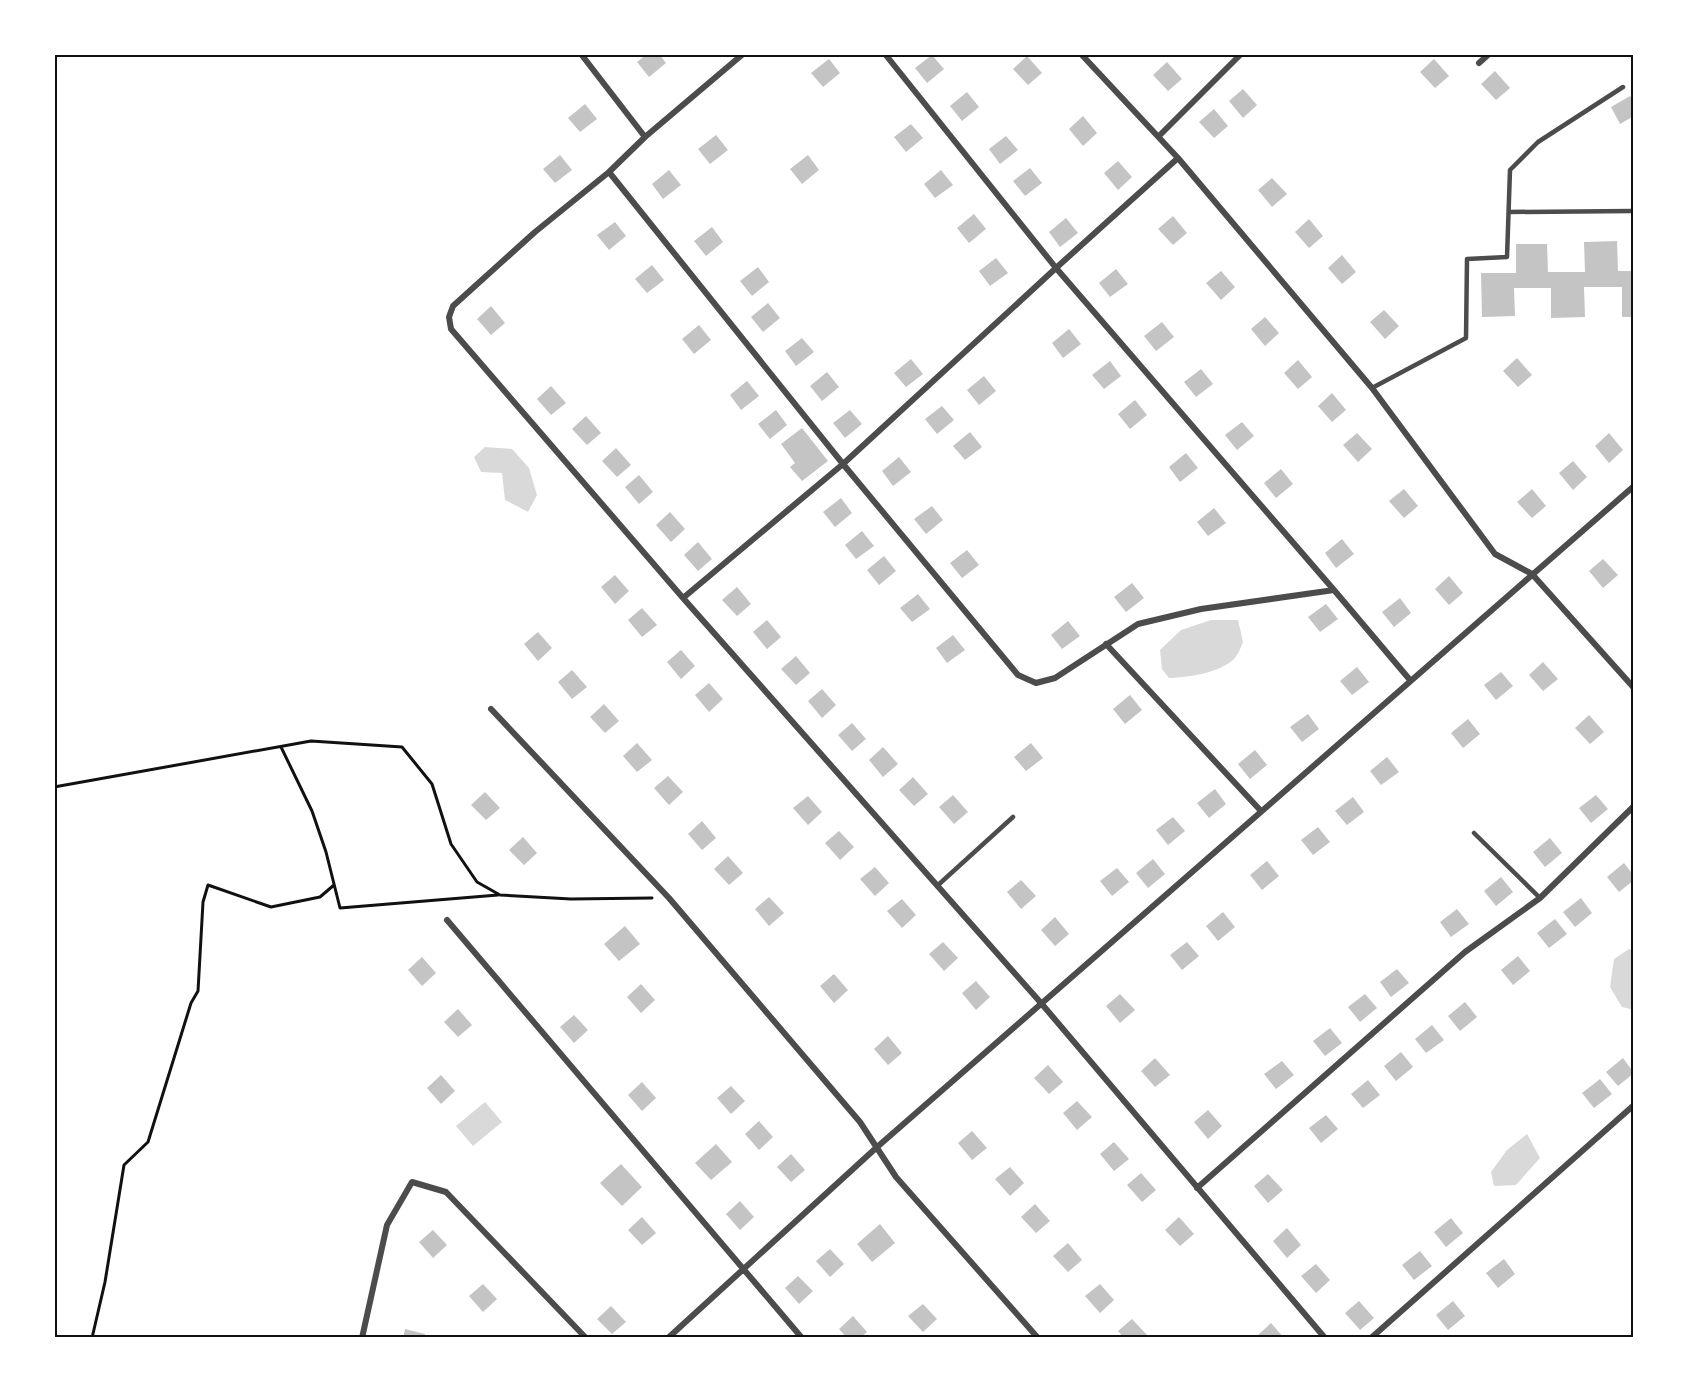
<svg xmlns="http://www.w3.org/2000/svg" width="1688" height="1392" viewBox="0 0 1688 1392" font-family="Manrope,sans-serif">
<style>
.water{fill:#d9d9d9}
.building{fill:#c4c4c4}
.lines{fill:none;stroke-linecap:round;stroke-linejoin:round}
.path{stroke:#111;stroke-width:3}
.service{stroke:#4c4c4c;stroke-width:4.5}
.minor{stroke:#4c4c4c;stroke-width:6}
.neatline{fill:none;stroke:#111;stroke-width:2}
</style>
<rect width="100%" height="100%" fill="#fff"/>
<path class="water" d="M485 447 512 449 529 468 537 495 528 512 505 500 502 473 481 472 474 457Z
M1211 620H1238L1243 642C1241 647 1238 655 1234 659 1222 672 1186 678 1169 678L1162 669 1160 650 1181 630Z
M1629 949 1634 951V1010L1622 1007 1610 987 1614 959Z
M485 1102 502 1122 473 1146 456 1126Z
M1527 1134 1540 1158 1516 1185 1494 1186 1491 1172 1507 1150Z"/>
<path class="building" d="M647 54H659L666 63 649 77 637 62Z
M932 55 944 69 927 83 915 68Z
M1027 56 1042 73 1028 85 1013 69Z
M829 59 840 73 823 87 811 73Z
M1434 59 1449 76 1435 88 1420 72Z
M1167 62 1182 79 1168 91 1153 75Z
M1495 71 1510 88 1496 100 1481 84Z
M1243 89 1257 105 1243 118 1229 101Z
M967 92 979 107 962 121 950 106Z
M1630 96 1634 103V116L1620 124 1611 107Z
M585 104 597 119 580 132 568 118Z
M1214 109 1228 126 1214 138 1199 122Z
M1083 116 1097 133 1083 146 1069 129Z
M911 124 923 138 906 152 894 137Z
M716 135 728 150 710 164 698 149Z
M1006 136 1018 150 1000 164 989 149Z
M560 155 572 170 555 183 543 169Z
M808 155 819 170 802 184 790 169Z
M1118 161 1132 177 1118 190 1104 173Z
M1030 168 1042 183 1025 196 1013 181Z
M669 170 681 185 663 199 652 184Z
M941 170 953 185 935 198 924 184Z
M1272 178 1287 194 1272 207 1258 190Z
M974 214 986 229 969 243 957 228Z
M1173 216 1187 233 1173 245 1158 229Z
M1066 218 1078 233 1060 247 1049 232Z
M1309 219 1323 236 1309 248 1295 232Z
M615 222 626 236 609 250 597 235Z
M712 227 723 242 706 256 694 241Z
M1617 241 1618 271H1634V317H1622V287H1584L1585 317 1551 318V288H1514L1515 316 1482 317 1481 273H1516V244H1547L1548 272H1585L1584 242Z
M1342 255 1356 272 1342 284 1328 268Z
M996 258 1008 273 990 286 979 271Z
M652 265 664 280 647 293 635 279Z
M758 267 769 282 752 296 740 281Z
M1116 269 1128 284 1110 297 1099 283Z
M1221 271 1235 287 1221 300 1206 283Z
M768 303 780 318 763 332 751 317Z
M491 306 505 323 491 335 477 319Z
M1384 310 1399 326 1385 339 1370 322Z
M1265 317 1279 333 1265 346 1251 329Z
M1162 322 1174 337 1156 351 1144 336Z
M699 325 711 340 694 354 682 339Z
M1069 329 1081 344 1063 358 1052 343Z
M802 338 814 352 796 366 785 351Z
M1517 358 1532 375 1518 387 1503 371Z
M911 359 923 374 906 387 894 373Z
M1298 360 1312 377 1298 389 1284 373Z
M1110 361 1121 376 1104 389 1092 375Z
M1201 369 1213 384 1196 397 1184 382Z
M827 372 839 387 822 401 810 386Z
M984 376 996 391 979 405 967 390Z
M747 381 759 396 741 410 730 395Z
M551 386 566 403 551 415 537 399Z
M1332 393 1346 410 1332 422 1318 406Z
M1135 400 1147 415 1130 429 1118 414Z
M942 406 954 420 937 434 925 419Z
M776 410 787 425 770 439 758 424Z
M850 410 862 424 845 438 833 423Z
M586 416 601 433 587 445 572 429Z
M1242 422 1254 436 1237 450 1225 435Z
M802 428 828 461 802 481 790 467 795 463 781 444Z
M970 432 982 447 965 460 953 446Z
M1357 433 1372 449 1358 462 1343 445Z
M1609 433 1623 450 1609 463 1595 446Z
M616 448 631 465 617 477 602 461Z
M1186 453 1198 468 1180 482 1169 467Z
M899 457 911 472 893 486 882 471Z
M1573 461 1587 477 1573 490 1559 473Z
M1281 469 1293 484 1276 498 1264 483Z
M639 475 653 492 639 504 625 487Z
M1404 489 1418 506 1404 518 1389 501Z
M1532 489 1546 506 1532 518 1517 502Z
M841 498 852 513 835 527 823 512Z
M932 506 943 520 926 534 914 519Z
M1214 508 1226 523 1208 536 1197 522Z
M670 512 685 529 671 542 656 525Z
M862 531 874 546 856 559 845 545Z
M1342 539 1354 554 1336 568 1325 553Z
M698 542 712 559 698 571 684 555Z
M967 550 979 565 962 578 950 563Z
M884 556 896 571 879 585 867 570Z
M1603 559 1618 575 1603 588 1589 571Z
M615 575 629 591 615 604 601 587Z
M1449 576 1463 593 1449 605 1435 589Z
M1132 583 1144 598 1126 612 1114 597Z
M737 587 751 604 737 616 722 600Z
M918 594 930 609 912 622 900 608Z
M1400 598 1411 613 1394 627 1382 612Z
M1326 604 1338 619 1320 632 1308 617Z
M642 608 657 625 642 637 628 620Z
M767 620 781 637 767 649 753 632Z
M1068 621 1080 636 1062 649 1051 635Z
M538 632 552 648 538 661 524 644Z
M953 635 965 650 947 663 936 648Z
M681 650 695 666 681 679 667 662Z
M796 656 810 673 796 685 781 669Z
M1543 662 1558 679 1543 691 1529 675Z
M1357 667 1369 682 1352 695 1340 681Z
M572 670 587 687 572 699 558 682Z
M1501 672 1513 686 1496 700 1484 685Z
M709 683 723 699 709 712 695 695Z
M822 689 836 705 822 718 808 701Z
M1130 695 1142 710 1125 724 1113 709Z
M604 704 619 721 605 733 590 717Z
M1308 714 1319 729 1302 742 1290 727Z
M1589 715 1604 732 1590 744 1575 728Z
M1468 719 1480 734 1463 748 1451 733Z
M852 723 866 739 852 751 838 735Z
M637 743 652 760 637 772 623 756Z
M1031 743 1043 758 1026 771 1014 757Z
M883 747 898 764 883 777 869 760Z
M1255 750 1267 765 1250 779 1238 764Z
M1387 757 1399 772 1381 785 1370 771Z
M668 776 683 792 669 805 654 788Z
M913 777 928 794 914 806 899 790Z
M1215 789 1226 804 1209 818 1197 803Z
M485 792 500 808 486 820 471 805Z
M953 795 968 812 954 824 939 807Z
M1596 795 1608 809 1591 823 1579 808Z
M808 796 822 812 808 825 793 808Z
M1353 797 1364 812 1347 825 1335 811Z
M1173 817 1185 831 1168 845 1156 830Z
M702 821 716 838 702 850 688 834Z
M1318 827 1330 842 1313 855 1301 840Z
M839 831 854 847 840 860 825 843Z
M523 837 537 853 524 865 509 850Z
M1550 838 1562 853 1545 867 1533 852Z
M728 856 743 873 729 885 714 869Z
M1153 859 1165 874 1148 888 1136 873Z
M1267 861 1279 876 1262 890 1250 875Z
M1624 863 1634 876V880L1619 892 1607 877Z
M875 867 889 883 875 896 860 879Z
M1117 868 1129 882 1112 896 1100 881Z
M1501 877 1513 892 1496 906 1484 891Z
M1021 880 1036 896 1021 909 1007 892Z
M769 897 784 913 769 926 755 909Z
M1581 898 1592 913 1575 927 1563 912Z
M902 899 916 915 902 928 887 911Z
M1457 909 1469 924 1451 937 1440 922Z
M1223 912 1235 927 1218 941 1206 926Z
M1055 917 1069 934 1055 946 1041 930Z
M1555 919 1567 934 1549 948 1537 933Z
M625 926 640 944 619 961 604 944Z
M943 942 958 958 944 971 929 954Z
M1187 942 1199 956 1182 970 1170 955Z
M1518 956 1530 971 1513 985 1501 970Z
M422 957 436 973 422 986 408 970Z
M1397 969 1409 983 1391 997 1380 982Z
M834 974 848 990 834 1003 820 986Z
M976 981 990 997 976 1010 962 993Z
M641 984 655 1000 641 1013 627 997Z
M1120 994 1135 1010 1120 1023 1106 1006Z
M1365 994 1377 1008 1360 1022 1348 1007Z
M1465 1002 1477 1017 1460 1031 1448 1016Z
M458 1009 472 1025 458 1037 444 1022Z
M574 1015 588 1030 574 1043 560 1027Z
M1432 1025 1444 1040 1426 1053 1415 1039Z
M1330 1028 1342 1043 1325 1056 1313 1041Z
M888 1036 902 1053 888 1065 874 1049Z
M1401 1052 1413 1067 1396 1081 1384 1066Z
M1155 1058 1170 1075 1155 1087 1141 1071Z
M1623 1058 1634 1073 1618 1086 1606 1072Z
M1282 1061 1294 1075 1276 1089 1264 1074Z
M1048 1065 1063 1082 1049 1094 1034 1078Z
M441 1075 455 1091 441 1104 427 1088Z
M1600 1079 1612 1094 1594 1108 1582 1093Z
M1368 1080 1380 1095 1363 1108 1351 1094Z
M642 1082 656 1098 642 1111 628 1095Z
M731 1086 745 1101 731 1114 717 1098Z
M1077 1101 1092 1117 1077 1130 1063 1113Z
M1208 1110 1222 1126 1208 1139 1194 1122Z
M1326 1115 1338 1129 1321 1143 1309 1128Z
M759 1121 773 1137 759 1150 745 1134Z
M972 1131 987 1148 972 1160 958 1143Z
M1114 1142 1129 1159 1114 1171 1100 1154Z
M716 1144 732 1162 711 1180 695 1163Z
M791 1154 805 1170 791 1182 777 1167Z
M621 1164 642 1187 622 1206 600 1183Z
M1010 1167 1024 1183 1010 1196 995 1179Z
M1141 1173 1156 1190 1142 1202 1127 1185Z
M1268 1174 1283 1190 1268 1203 1254 1186Z
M740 1201 754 1217 740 1230 726 1214Z
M1035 1204 1050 1221 1036 1233 1021 1217Z
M642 1217 656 1233 642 1245 628 1230Z
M1179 1217 1194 1234 1180 1246 1165 1230Z
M1451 1218 1463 1233 1446 1247 1434 1232Z
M880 1224 895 1243 872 1262 857 1244Z
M1287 1228 1301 1245 1287 1258 1273 1241Z
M433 1230 447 1245 433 1258 419 1242Z
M1068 1243 1082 1260 1068 1272 1053 1256Z
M830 1249 844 1264 830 1277 816 1261Z
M1420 1251 1432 1266 1414 1280 1402 1265Z
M1504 1259 1515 1274 1498 1288 1486 1273Z
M1316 1264 1330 1280 1316 1293 1301 1276Z
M798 1276 813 1291 799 1304 785 1288Z
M483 1284 497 1299 483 1312 469 1296Z
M1100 1284 1114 1300 1100 1313 1085 1296Z
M1359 1301 1374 1318 1360 1330 1345 1313Z
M1453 1301 1465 1316 1448 1330 1436 1315Z
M923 1304 937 1319 923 1332 908 1316Z
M611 1306 626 1322 612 1334 597 1319Z
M853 1316 867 1332 860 1338H847L839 1329Z
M1132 1319 1147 1335 1144 1338H1124L1118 1331Z
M1271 1323 1284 1338H1258L1257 1336Z
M405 1329 425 1334 424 1338H403Z"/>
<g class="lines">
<path class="path" d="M281 747 312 811 326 852 340 908 498 895
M54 787 311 741 402 747 432 784 451 844 477 882 500 895 571 899 652 898
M92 1338 105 1282 124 1165 148 1142 191 1003 198 991 203 902 208 885 271 907 320 897 334 885"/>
<path class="service" d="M1509 212 1632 211
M1372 388 1466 338 1467 259 1507 257 1510 170 1538 142 1623 87
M1474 833 1540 898
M937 886 1013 817"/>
<path class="minor" d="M581 54 645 137
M743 54 645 137 609 172 535 232 453 306 449 317 451 329 683 598 1041 1003 1325 1338
M885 54 1056 268 1334 590
M1081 54 1178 158 1372 388 1495 554 1532 574 1634 688
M1479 63 1489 54
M1159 136 1241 54
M609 172 843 464 1018 675 1036 683 1055 678 1138 624 1201 609 1334 590 1410 680
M683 598 843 464 1056 268 1178 158
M1106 644 1261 811
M491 709 669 898 860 1122 896 1177 1038 1338
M447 920 802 1338
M1197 1188 1465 952 1540 898 1634 806
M362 1338 387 1225 412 1182 446 1192 586 1338
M668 1338 876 1148 1634 486
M1371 1338 1634 1105"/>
</g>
<rect width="1688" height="1392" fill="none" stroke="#ffffff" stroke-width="111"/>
<rect x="56" y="56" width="1576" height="1280" class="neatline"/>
</svg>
